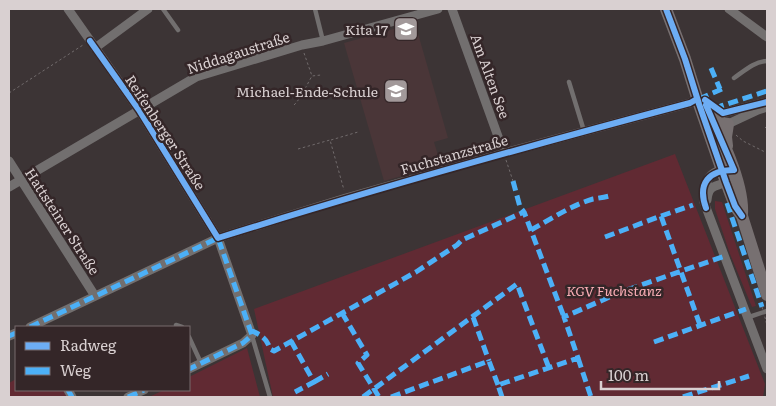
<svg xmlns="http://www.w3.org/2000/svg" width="776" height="406" viewBox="0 0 776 406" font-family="Literata,serif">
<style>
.built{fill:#4a3638}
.green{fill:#612a33}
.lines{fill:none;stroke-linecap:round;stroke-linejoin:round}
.path{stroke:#716b6c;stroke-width:1;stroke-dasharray:2.5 2.5;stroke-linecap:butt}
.service{stroke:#726f6f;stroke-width:4.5}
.minor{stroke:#726f6f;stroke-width:9}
.secondary{stroke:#777071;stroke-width:12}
.path-bridge{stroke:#716b6c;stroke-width:1;stroke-dasharray:2.5 2.5;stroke-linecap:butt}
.quiet{stroke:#4cb0f7;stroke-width:5;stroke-dasharray:10 5;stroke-linecap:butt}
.cycleway-casing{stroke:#342628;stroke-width:9}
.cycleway{stroke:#6dadf4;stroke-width:6}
.labels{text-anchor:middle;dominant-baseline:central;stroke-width:5;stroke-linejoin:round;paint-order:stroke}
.poi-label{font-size:14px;fill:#d9d0d1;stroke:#342628;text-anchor:end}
.street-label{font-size:14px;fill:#d9d0d1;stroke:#342628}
.park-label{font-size:14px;font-style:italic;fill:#fcaeb6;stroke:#342628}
</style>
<rect width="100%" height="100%" fill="#3c3435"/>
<path class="built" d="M415 23 448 138 434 142 441 165 384 181 344 43Z"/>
<path class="green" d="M675 154 765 384 763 397H273L254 309Z
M715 201 722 202 756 306 752 307 730 254 715 209Z
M247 348 260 397H149L164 390H189V377Z
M16 379V390H65L69 397H9V383Z"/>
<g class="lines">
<path class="path" d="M304 53 312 76 321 75
M9 93 83 45
M294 105C302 97 306 86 312 76
M765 128 767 126
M736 135 743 141 767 153
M331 140 358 132
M298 149 330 140 344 190
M506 160 513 181
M766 321 767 327"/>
<path class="service" d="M163 9 178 30
M315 9 323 41
M734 78C744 71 755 61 767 61
M569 82 584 131
M749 317 767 311
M176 325 182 327
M252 336 270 397
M189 337 201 363"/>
<path class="minor" d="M68 9 139 110 218 238 252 335 243 343 189 369
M452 9 504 153
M729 9 767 37
M95 48 148 9
M728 124 758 110 767 107
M712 125 723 113 767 102
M9 161 95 296
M726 170C707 170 704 185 704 202L767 369
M9 187 196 77 302 45 323 41 438 9
M707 200C709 181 719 189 730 179
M30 327 218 238 346 198 504 153 690 103 697 99
M9 336 16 333
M68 390 72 397
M128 397 144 390"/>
<path class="secondary" d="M666 9 685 59 699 104 726 182 735 206 742 216 767 295
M706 106C720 134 744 183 742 214
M709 119 714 122 728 124 726 137 727 146"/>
<path class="path-bridge" d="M762 307 766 321"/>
<path class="quiet" d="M711 68 720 89
M699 99 724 88
M723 113 721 106 767 91
M513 181 520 207 524 212
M727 203 762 307
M661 216 693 205
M531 230C551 219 572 205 593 199 599 198 606 197 613 195
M605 237 661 216 700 325
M342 313 367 355 358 363 379 397
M473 317 489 361
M30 327 218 238 252 335 243 343 189 369
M250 330C261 335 267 338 270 349L274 351 416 272 457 245 462 240 524 212 564 317
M9 336 16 333
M291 341 314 382 295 392
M654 342 746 309
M578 358 591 397
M314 382 328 374
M68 390 72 397
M128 397 144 390
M363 397 517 284 549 368
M391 397 489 361 498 385
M502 397 498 385 578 358 564 317 621 292 725 256
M683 397 749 376"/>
<defs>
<path id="cycleway" d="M666 9 685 59 699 104 726 182 735 206 742 216
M90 41 139 110 218 238C374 189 532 145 690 103L697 99
M705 100 723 113 767 102
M706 105 734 170C709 170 697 183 706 208"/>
</defs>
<use href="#cycleway" class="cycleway-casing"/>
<use href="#cycleway" class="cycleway"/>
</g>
<defs>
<symbol id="school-square" viewBox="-11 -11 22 22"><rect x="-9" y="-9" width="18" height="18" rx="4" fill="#a2999a" stroke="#342628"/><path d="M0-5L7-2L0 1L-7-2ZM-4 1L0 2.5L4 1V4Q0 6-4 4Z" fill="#fff"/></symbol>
</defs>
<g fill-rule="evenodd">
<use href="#school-square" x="392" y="15" width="28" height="28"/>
<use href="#school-square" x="382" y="77" width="28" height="28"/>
</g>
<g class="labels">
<g class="poi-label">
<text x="388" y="29">Kita 17</text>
<text x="378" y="91">Michael-Ende-Schule</text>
</g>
<g class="street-label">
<text transform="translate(238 52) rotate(-18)">Niddagaustraße</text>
<text transform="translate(491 76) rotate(70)">Am Alten See</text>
<text transform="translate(166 132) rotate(57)">Reifenberger Straße</text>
<text transform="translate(454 154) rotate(-16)">Fuchstanzstraße</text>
<text transform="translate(63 221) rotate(57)">Hattsteiner Straße</text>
</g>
<g class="park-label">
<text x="614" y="290">KGV Fuchstanz</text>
</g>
</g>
<rect width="776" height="406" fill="none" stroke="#d9d0d1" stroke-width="20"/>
<rect x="15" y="326" width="175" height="65" fill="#342628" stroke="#766a6c"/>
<rect x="25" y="342" width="25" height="8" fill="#6dadf4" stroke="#766a6c"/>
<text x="60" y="351" font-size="15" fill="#d9d0d1">Radweg</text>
<rect x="25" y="367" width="25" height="8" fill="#4cb0f7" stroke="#766a6c"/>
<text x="60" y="376" font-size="15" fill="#d9d0d1">Weg</text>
<path d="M601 381v8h118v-8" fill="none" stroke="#d9d0d1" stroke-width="2.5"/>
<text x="608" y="381" font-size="15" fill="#d9d0d1" stroke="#342628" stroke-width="4" paint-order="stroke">100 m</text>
</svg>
